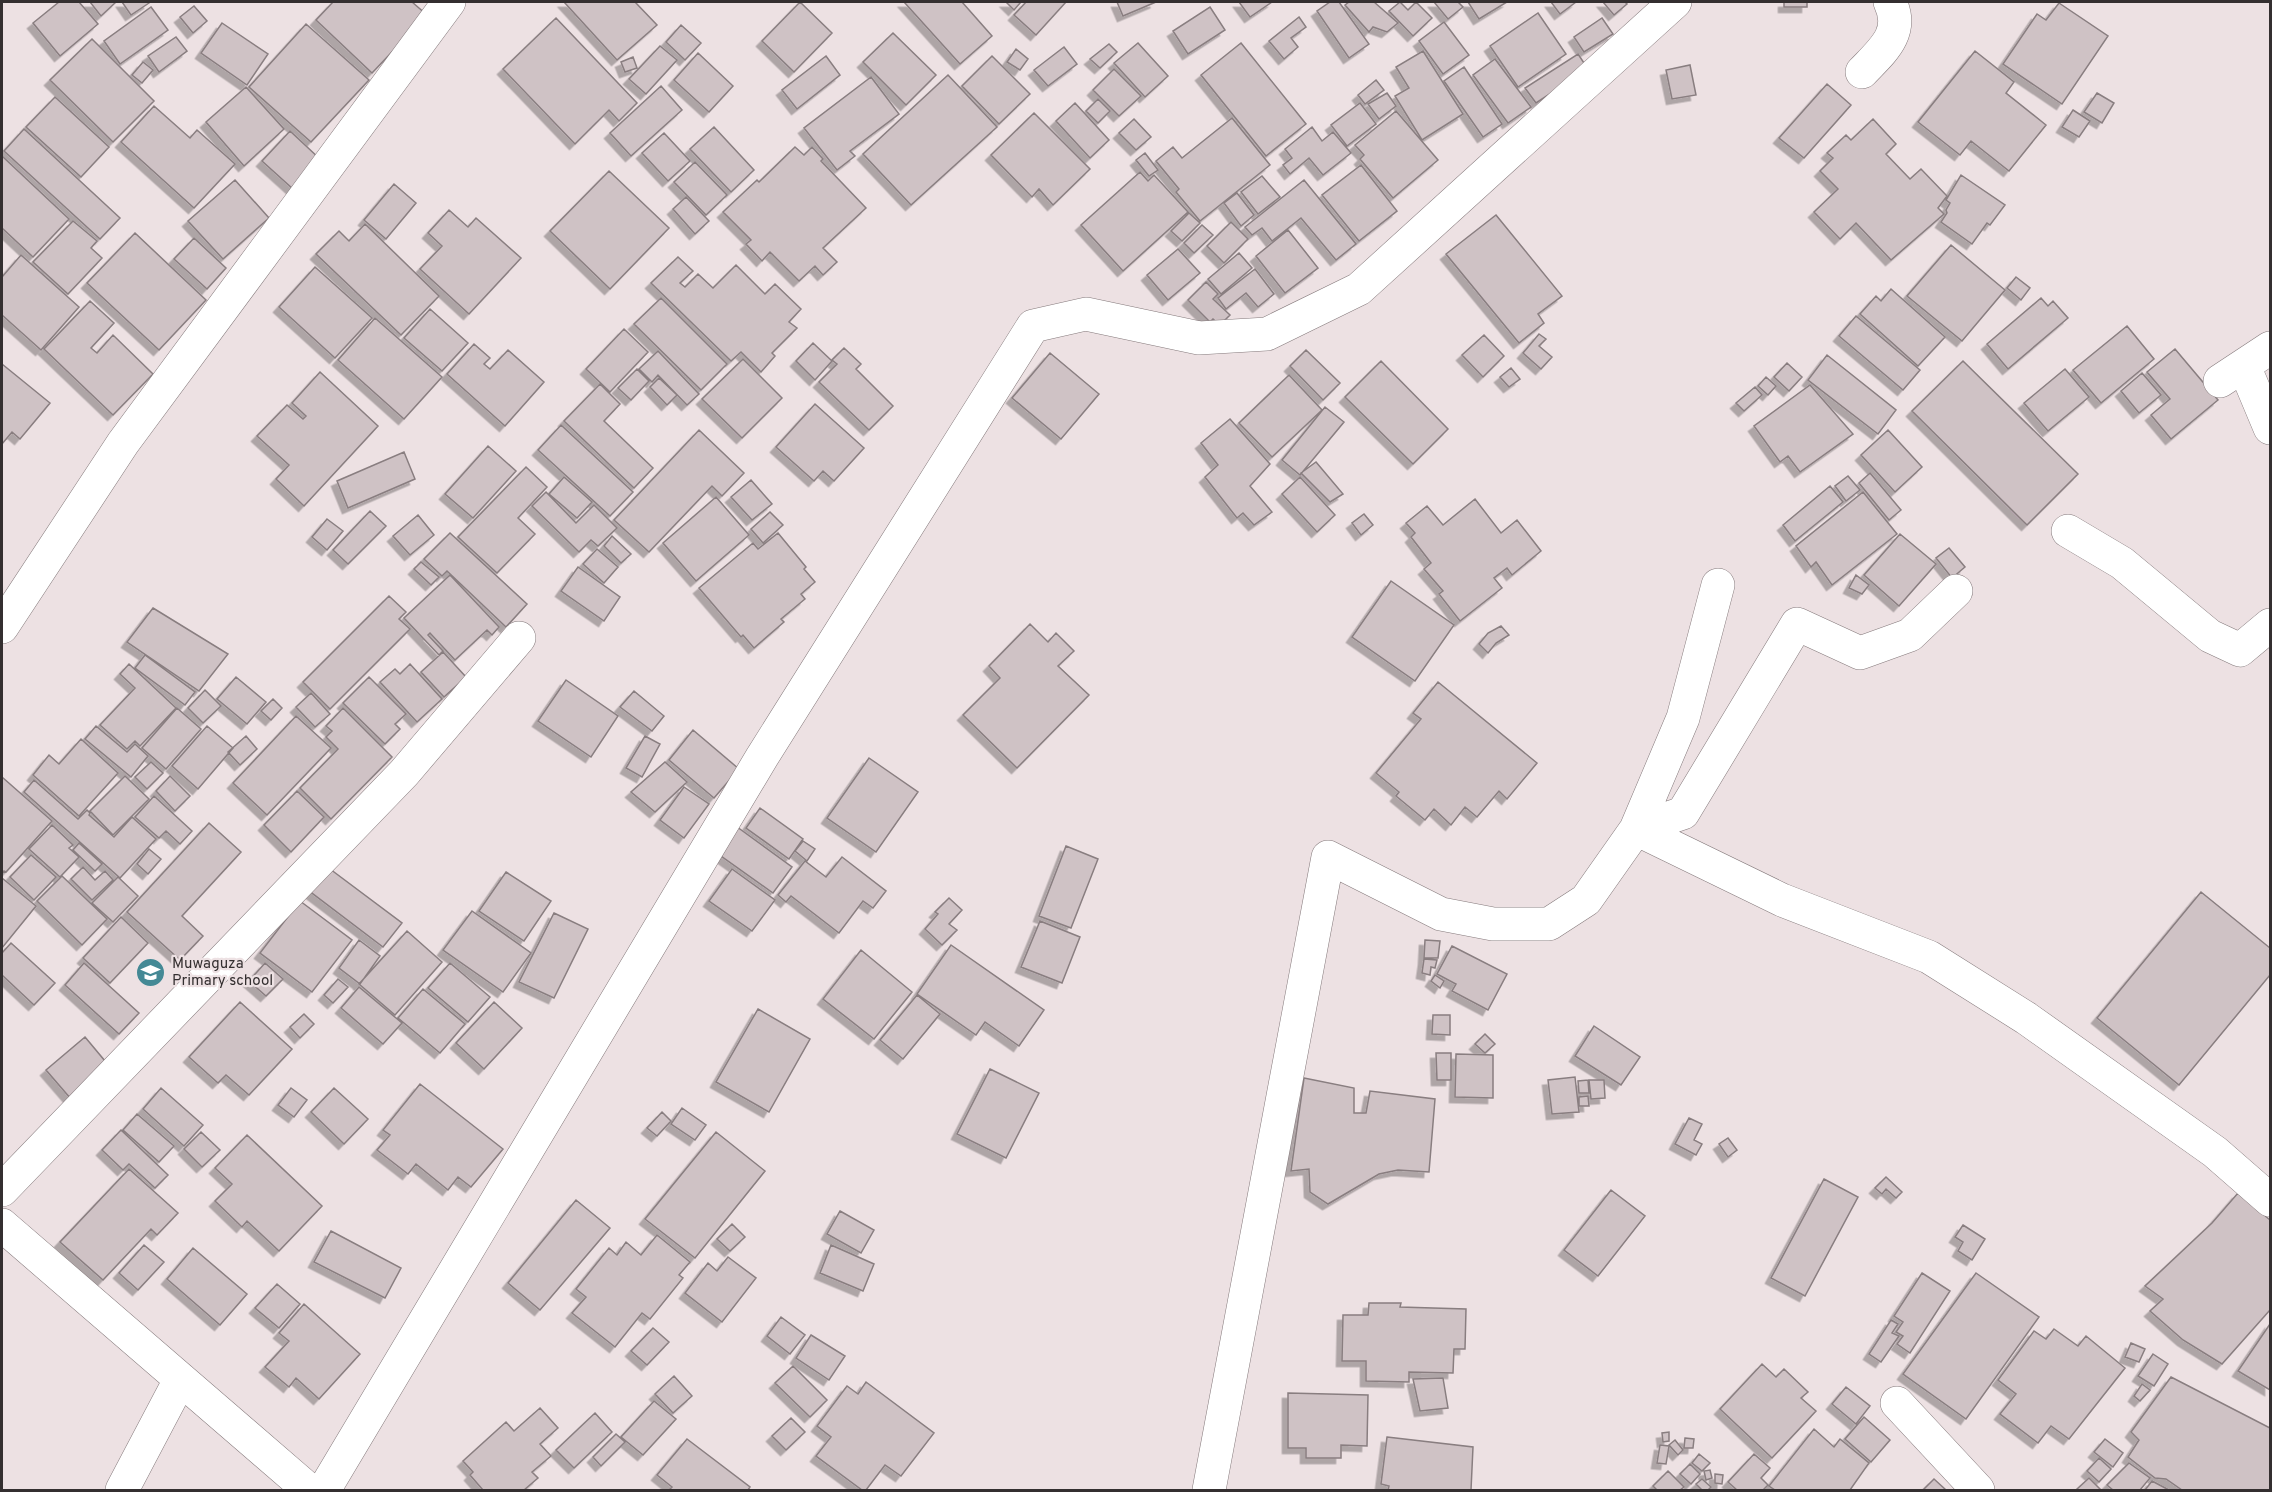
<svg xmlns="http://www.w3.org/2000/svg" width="2272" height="1492" viewBox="0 0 2272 1492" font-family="Overpass,sans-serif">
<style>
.building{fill:#cfc2c5;stroke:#897e80;stroke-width:1.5;filter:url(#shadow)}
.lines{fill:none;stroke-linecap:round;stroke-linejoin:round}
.minor-casing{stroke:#857a7c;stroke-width:34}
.minor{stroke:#fff;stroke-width:33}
.labels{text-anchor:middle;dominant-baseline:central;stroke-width:4.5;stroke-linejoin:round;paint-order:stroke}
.poi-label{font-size:15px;fill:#342f30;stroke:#ede1e3;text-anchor:start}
</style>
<defs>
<filter id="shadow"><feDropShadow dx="-5.5" dy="5.5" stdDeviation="0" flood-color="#0004"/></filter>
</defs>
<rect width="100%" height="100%" fill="#ede1e3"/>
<path class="building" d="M59 2H79L98 24 60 56 33 23Z
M90 2H116L101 16Z
M122 2H148L149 3 131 15Z
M333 2H412L427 15 372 73 316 20Z
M564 2H635L657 25 617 60Z
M800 2 832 33 794 72 762 41Z
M904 2H962L992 36 960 64Z
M1006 2H1021L1014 10Z
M1026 2H1066L1036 35 1014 15Z
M1117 2H1156L1123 16Z
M1239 2H1272L1250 17Z
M1330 2H1339L1369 44 1349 58 1317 11Z
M1349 2H1374L1398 23 1387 32 1373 27 1369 32 1345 5Z
M1400 2 1408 10 1416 2 1432 18 1413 36 1389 11Z
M1434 2H1458L1463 7 1448 19Z
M1468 2H1507L1479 19Z
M1551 2H1576L1560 14Z
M1603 2H1625L1627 4 1614 15Z
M1784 2H1807V7H1784Z
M2059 3 2108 36 2062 104 2003 64 2037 14 2046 20Z
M194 6 207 21 193 33 180 17Z
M151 7 168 30 120 64 104 41Z
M1210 7 1225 30 1188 54 1173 31Z
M1538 13 1566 54 1518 87 1490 46Z
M1299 17 1306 27 1291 38 1298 47 1284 59 1269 41Z
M556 18 637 103 619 121 609 110 575 144 503 69Z
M1602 18 1613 34 1584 52 1574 37Z
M1444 22 1469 55 1443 74 1419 41Z
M222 23 268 54 247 85 201 53Z
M306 24 369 80 311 142 249 87Z
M681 25 701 43 685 60 666 42Z
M893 33 936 75 906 105 863 62Z
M176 37 187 51 159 72 148 56Z
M92 39 154 101 113 142 50 80Z
M1138 43 1168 76 1145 97 1114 63Z
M1241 43 1306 124 1266 156 1201 75Z
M1109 44 1117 52 1100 68 1090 59Z
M660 46 677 60 646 94 629 79Z
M1064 47 1077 64 1048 86 1034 70Z
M1016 49 1028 59 1020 70 1007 62Z
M1423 51 1463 114 1422 140 1395 96 1409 88 1396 67Z
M1975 51 2014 82 2006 93 2046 125 2009 171 1971 141 1960 155 1918 122Z
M698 53 733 86 709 112 674 80Z
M1578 54 1588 69 1536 103 1525 88Z
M826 56 840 75 797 109 782 90Z
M992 56 1030 94 999 124 962 86Z
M633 57 637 68 625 72 621 62Z
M1495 59 1531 107 1508 123 1473 75Z
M143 62 153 70 142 83 132 75Z
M1690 65 1696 95 1672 99 1666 70Z
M1464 67 1502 124 1483 137 1444 81Z
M1114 69 1141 96 1119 116 1093 90Z
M948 75 997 127 911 205 863 154Z
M871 77 899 114 850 151 855 156 837 170 804 128Z
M1376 80 1384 90 1365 104 1358 95Z
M1827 84 1851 105 1804 158 1779 138Z
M661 86 682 110 631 156 610 133Z
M246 87 284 129 244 166 206 122Z
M1387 93 1396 106 1379 119 1368 104Z
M2097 93 2114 103 2102 123 2084 112Z
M55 97 109 147 81 177 26 127Z
M1098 99 1110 111 1098 123 1086 111Z
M1075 103 1109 140 1090 158 1056 121Z
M1360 103 1376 124 1347 146 1331 125Z
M154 106 190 138 197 130 235 164 194 208 121 142Z
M2073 110 2090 121 2079 137 2062 127Z
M1396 111 1438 160 1393 198 1360 159 1364 155 1355 145Z
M1034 113 1090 169 1053 205 1039 189 1032 197 991 155Z
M1232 118 1270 165 1200 221 1176 192 1179 189 1156 161 1173 147 1182 158Z
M1134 119 1151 137 1136 150 1119 133Z
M1873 119 1896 144 1886 154 1910 179 1921 169 1947 196 1938 208 1944 214 1891 260 1856 223 1840 239 1814 212 1838 189 1820 171 1833 158 1827 153 1846 135 1851 140Z
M714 127 754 170 731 192 690 149Z
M1312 127 1322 141 1333 132 1351 153 1323 175 1309 158 1290 174 1283 165 1292 158 1285 149Z
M24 129 120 218 100 239 4 151Z
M290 131 321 160 293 189 262 161Z
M664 133 690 161 668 181 642 153Z
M795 147 804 155 812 147 823 159 821 161 866 208 823 248 837 262 823 275 815 266 799 281 770 252 762 261 746 244 751 240 723 212 757 180 759 182Z
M1145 153 1158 170 1149 176 1136 160Z
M2 156 69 219 33 257 2 228Z
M695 162 727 195 706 215 674 182Z
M1361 165 1397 211 1359 241 1322 195Z
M609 171 669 228 610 289 550 231Z
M1140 172 1148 181 1154 175 1188 212 1123 271 1081 225Z
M1961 175 2005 205 1990 225 1987 223 1972 244 1941 222 1947 213 1946 210 1950 203 1946 200Z
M1262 176 1280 197 1258 214 1241 192Z
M235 180 269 218 223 259 188 221Z
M1304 180 1356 244 1336 260 1301 218 1272 241 1262 228 1252 235 1245 227Z
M394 184 416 203 386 239 364 220Z
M1237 193 1254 215 1241 226 1224 203Z
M686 197 709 221 695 234 673 209Z
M449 210 468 227 476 218 521 258 469 314 420 269 442 246 428 233Z
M1189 213 1200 223 1182 241 1171 231Z
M1496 215 1562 296 1538 314 1544 323 1519 343 1446 254Z
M73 221 97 241 91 248 102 258 68 294 33 262Z
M1231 222 1248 239 1224 263 1207 246Z
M365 224 439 296 401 335 316 254 339 231 349 241Z
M1202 225 1213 235 1194 253 1184 243Z
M1288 230 1318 268 1285 293 1256 256Z
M135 233 206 300 159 350 87 283Z
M194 238 226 268 207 289 174 259Z
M1951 245 2005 290 1962 341 1907 296Z
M1178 249 1200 273 1168 300 1147 275Z
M1239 253 1252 268 1221 294 1208 279Z
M21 255 79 307 41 350 2 315V277Z
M678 257 693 271 680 283 685 287 698 274 713 288 736 265 765 294 775 284 801 309 789 322 797 328 772 353 775 356 761 372 741 352 731 361 651 283Z
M315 267 372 318 335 358 279 307Z
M1255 269 1274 294 1258 307 1246 293 1226 309 1218 298Z
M2016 277 2030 288 2021 300 2007 288Z
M1206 282 1218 294 1213 299 1230 315 1220 325 1213 319 1210 322 1188 300Z
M1891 289 1945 337 1918 366 1860 314 1876 296 1881 301Z
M661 298 727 364 701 390 634 324Z
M2041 298 2048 306 2053 301 2068 318 2008 369 1987 344Z
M90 301 114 323 91 348 97 353 113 335 153 374 113 415 44 349Z
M430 309 468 343 442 371 404 338Z
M1856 316 1920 370 1903 390 1839 336Z
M375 318 442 377 404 419 338 360Z
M2127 326 2154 359 2101 403 2073 370Z
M624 329 648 352 610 392 586 369Z
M1539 334 1546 339 1539 346 1552 357 1541 369 1523 353Z
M1484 335 1504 356 1483 377 1462 355Z
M813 343 832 361 815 380 796 361Z
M474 344 490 358 484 364 490 369 508 350 544 382 505 426 447 374Z
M844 348 861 364 856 369 893 406 869 430 819 382 837 364 832 360Z
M2175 349 2218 400 2171 439 2151 415 2170 399 2147 372Z
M1306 350 1340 383 1323 400 1290 366Z
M658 351 699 394 687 405 658 375 652 382 639 369Z
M1050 353 1099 394 1061 439 1012 398Z
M1827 355 1896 410 1878 434 1808 380Z
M743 359 782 398 742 438 702 399Z
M1381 361 1448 429 1413 464 1345 397Z
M1963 361 2078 474 2027 525 1912 411Z
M1787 363 1802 377 1789 391 1774 377Z
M2 364 50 403 20 439 12 432 2 444Z
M1511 368 1520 379 1509 387 1500 377Z
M637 369 649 381 631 400 618 388Z
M2065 369 2089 397 2048 431 2024 403Z
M320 372 378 426 304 506 276 479 289 465 257 436 287 405 303 419 306 416 292 403Z
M2142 373 2161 395 2139 413 2121 391Z
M1289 375 1322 410 1272 457 1239 423Z
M1766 377 1776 386 1768 395 1758 386Z
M659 378 677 395 667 405 650 387Z
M600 384 620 404 604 421 653 468 634 488 564 421Z
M1810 385 1853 434 1800 472 1788 456 1780 462 1754 426Z
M1755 387 1762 395 1744 411 1736 403Z
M815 404 864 448 834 481 823 471 814 481 776 447Z
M1325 407 1344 422 1300 475 1282 460Z
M1230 419 1270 464 1250 486 1272 512 1254 525 1243 513 1237 518 1205 477 1218 465 1201 443Z
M561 425 633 492 610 516 538 450Z
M699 430 744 473 722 496 712 486 649 552 614 520Z
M1888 430 1922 467 1895 492 1861 455Z
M488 446 516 471 473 518 445 494Z
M404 452 415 479 348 508 337 481Z
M1316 462 1343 494 1330 502 1301 473Z
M526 467 547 487 518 518 535 534 497 573 458 537Z
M1870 473 1901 510 1889 520 1859 483Z
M1848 476 1860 490 1846 501 1835 486Z
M564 477 592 502 577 518 549 494Z
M1300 477 1335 515 1317 532 1282 494Z
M751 480 772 504 752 520 731 497Z
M1830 486 1843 502 1795 541 1783 525Z
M546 492 576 523 594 505 617 528 598 546 591 540 579 552 532 506Z
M1863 492 1897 534 1832 585 1816 562 1811 567 1796 546Z
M716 497 749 535 696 581 663 543Z
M1475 499 1501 533 1517 520 1541 551 1512 575 1507 568 1494 578 1502 588 1460 621 1439 594 1443 591 1424 569 1431 563 1411 537 1415 533 1406 523 1427 506 1443 525Z
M370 511 386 526 348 564 333 550Z
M770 512 783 525 763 543 751 529Z
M1364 514 1373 525 1361 535 1352 523Z
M418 515 434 535 410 555 393 536Z
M327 519 343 531 327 550 312 537Z
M450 533 527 604 506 627 447 571 442 576 424 559Z
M778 533 806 567 804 569 815 582 801 594 805 599 781 619 784 622 754 648 743 635 741 637 699 588 753 543 758 549Z
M1900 534 1936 564 1899 606 1864 575Z
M612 536 631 554 621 563 604 546Z
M1949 548 1965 567 1952 578 1936 558Z
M597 549 618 567 604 583 583 564Z
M421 562 439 577 431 585 414 569Z
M578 567 620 597 604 621 561 591Z
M450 575 499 627 492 635 487 630 455 660 430 633 428 635 443 651 439 655 404 618Z
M1856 575 1869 585 1862 594 1849 588Z
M1391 581 1454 625 1415 681 1352 637Z
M389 596 406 612 399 619 410 629 330 709 303 682Z
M153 608 228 654 199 691 127 642Z
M1030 624 1048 642 1056 633 1074 651 1058 666 1089 695 1017 768 963 715 1000 678 989 666Z
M1501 626 1509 635 1496 643 1488 653 1479 644 1488 633Z
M443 652 466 677 444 697 421 672Z
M145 655 195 692 185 705 135 668Z
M129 664 176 708 140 746 135 741 127 749 100 725 135 688 120 674Z
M410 664 442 699 417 722 380 682 395 669 400 674Z
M236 677 266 702 247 724 217 699Z
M369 677 406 714 395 724 400 729 385 744 343 703Z
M566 680 618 716 591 757 538 721Z
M1438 682 1537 763 1507 799 1499 791 1477 817 1465 807 1451 825 1434 809 1425 820 1396 796 1399 792 1376 773 1421 719 1413 713Z
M205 690 221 706 203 723 188 708Z
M634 691 664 716 652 731 620 707Z
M311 693 330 714 315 727 296 707Z
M273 699 282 708 271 720 261 711Z
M177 708 201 729 166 769 142 748Z
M343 708 392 757 331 819 300 788 338 749 326 737 332 731 326 726Z
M296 716 331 748 267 815 233 783Z
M96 726 127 752 135 744 148 756 131 777 85 739Z
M207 726 233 748 198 789 172 766Z
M693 730 739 769 714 798 669 760Z
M246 736 257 749 240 765 228 752Z
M645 736 660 744 642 777 626 768Z
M81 739 118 773 79 816 33 775 49 755 59 764Z
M869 758 918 792 876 852 827 818Z
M151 762 163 773 147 789 135 777Z
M665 762 687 782 655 812 631 792Z
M125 776 149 799 113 835 90 811Z
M170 776 190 796 175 811 156 791Z
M2 777 52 821 6 872 4 871 2 874Z
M34 780 78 819 87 810 90 813 89 815 114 837 132 817 156 839 120 878 24 792Z
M684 787 709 804 684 838 660 820Z
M297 791 324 817 291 852 264 825Z
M154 796 192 831 180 844 166 831 159 838 135 817Z
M760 808 803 839 789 859 746 828Z
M209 823 241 852 182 916 203 936 180 960 127 912Z
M733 824 792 867 773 893 714 851Z
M52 825 73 845 69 848 79 857 60 877 29 849Z
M803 841 815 849 807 861 795 851Z
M79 843 102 864 95 871 73 850Z
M1066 846 1098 859 1071 928 1039 916Z
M149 849 161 859 148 874 137 864Z
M31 855 56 877 34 900 10 877Z
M842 857 886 891 873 908 863 901 839 933 791 896 786 902 778 895 805 861 826 877Z
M326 866 402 923 383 947 308 890Z
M83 867 95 880 105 871 113 880 92 900 71 879Z
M732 869 775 900 752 931 709 901Z
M506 872 551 901 524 941 479 911Z
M62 876 107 919 82 945 37 901Z
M118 877 138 896 113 922 92 903Z
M2 878 36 906 2 948Z
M2201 892 2270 948V975L2179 1085 2097 1018Z
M949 898 962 910 949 924 957 930 942 945 925 929 938 914 935 912Z
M300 901 352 940 312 992 260 953Z
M472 911 531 953 503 992 443 950Z
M554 913 588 929 554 998 519 982Z
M121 917 148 943 110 983 83 958Z
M1040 921 1080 937 1062 983 1021 967Z
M407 931 442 962 395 1015 359 984Z
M359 940 380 956 360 984 339 968Z
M1425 940 1440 941 1438 958H1424Z
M11 943 55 983 34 1005 2 975V953Z
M951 945 1044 1010 1019 1046 985 1022 976 1035 917 994Z
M1452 946 1507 974 1488 1010 1452 991 1456 984 1437 974Z
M861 950 912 992 874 1039 823 999Z
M1424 959 1437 960 1435 968 1431 967 1430 975 1422 973Z
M84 963 139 1013 119 1034 65 985Z
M265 963 283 979 266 996 249 981Z
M450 963 490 997 468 1022 428 988Z
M1435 975 1444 981 1440 988 1431 981Z
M338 979 348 987 333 1003 324 995Z
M359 987 402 1023 383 1044 341 1008Z
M423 989 465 1024 440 1053 398 1018Z
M917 995 940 1014 903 1059 880 1040Z
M240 1002 292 1049 249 1095 226 1075 218 1083 189 1057Z
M494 1002 522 1028 484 1069 456 1043Z
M758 1009 810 1039 769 1112 716 1082Z
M304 1014 314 1024 300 1038 290 1027Z
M1433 1015H1450V1035L1432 1034Z
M1594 1026 1640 1057 1621 1085 1575 1056Z
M1485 1034 1495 1044 1485 1053 1475 1044Z
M85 1037 110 1067 71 1099 46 1070Z
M1436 1053H1451V1080H1437Z
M1456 1054 1493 1055V1098L1455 1097Z
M990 1069 1039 1093 1006 1158 957 1134Z
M1575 1077 1579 1112 1552 1114 1548 1080Z
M1304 1078 1354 1088V1113H1366L1370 1091 1435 1099 1429 1172 1398 1170 1379 1174 1328 1204 1310 1192 1309 1169 1291 1171Z
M1588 1080 1589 1093H1579L1578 1081Z
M1589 1080H1604L1605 1098 1591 1099Z
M420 1084 503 1149 471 1187 458 1177 448 1190 416 1164 408 1174 377 1150 390 1135 383 1130Z
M161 1088 203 1125 184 1146 143 1109Z
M291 1088 307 1100 294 1117 278 1105Z
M334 1088 368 1119 344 1144 311 1112Z
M1588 1096 1589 1106H1579V1097Z
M682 1108 706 1125 695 1140 671 1124Z
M662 1112 671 1121 657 1136 647 1128Z
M137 1114 174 1146 159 1162 123 1130Z
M1689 1118 1702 1124 1694 1140 1702 1144 1696 1155 1675 1144Z
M121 1130 168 1175 155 1188 129 1164 123 1170 102 1150Z
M201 1132 220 1150 202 1167 184 1149Z
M716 1132 765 1171 695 1258 645 1219Z
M247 1135 322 1206 279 1251 247 1221 242 1227 215 1201 232 1184 215 1168Z
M1728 1138 1737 1150 1728 1157 1719 1144Z
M129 1169 178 1213 157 1235 151 1229 103 1280 60 1242Z
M1886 1177 1902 1192 1896 1198 1886 1189 1882 1194 1875 1188Z
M1824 1179 1858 1197 1805 1296 1771 1278Z
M1611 1190 1645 1216 1598 1276 1564 1250Z
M2238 1193 2270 1220V1310L2222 1364 2183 1340 2150 1311 2163 1299 2145 1286 2212 1223Z
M576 1200 610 1228 540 1310 508 1283Z
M840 1211 874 1230 861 1253 827 1234Z
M732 1224 745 1237 730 1251 717 1239Z
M1963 1225 1985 1239 1972 1260 1958 1251 1963 1242 1955 1237Z
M331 1231 401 1268 385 1298 314 1262Z
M657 1235 690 1262 679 1275 683 1278 650 1319 642 1313 615 1347 572 1313 586 1297 576 1289 609 1248 617 1255 626 1242 641 1255Z
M144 1245 164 1262 138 1290 119 1273Z
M831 1245 874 1264 863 1291 820 1273Z
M193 1248 247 1294 220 1325 167 1279Z
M728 1257 756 1278 722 1322 685 1293 708 1263 717 1271Z
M1922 1273 1950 1291 1910 1353 1897 1344 1903 1336 1896 1332 1903 1322 1894 1316Z
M1976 1273 2039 1317 1966 1419 1903 1374Z
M277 1284 300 1304 279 1328 255 1308Z
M1369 1303H1401L1400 1307 1466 1309 1465 1349H1454L1453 1373 1409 1372V1382L1366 1381V1361H1342L1343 1315H1368Z
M304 1304 360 1354 319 1399 296 1378 289 1387 265 1367 289 1341 279 1333Z
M781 1317 805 1335 790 1354 767 1336Z
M1891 1320 1898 1324 1892 1333 1899 1336 1881 1362 1869 1354Z
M2270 1324V1390L2238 1371Z
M653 1328 669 1342 647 1365 631 1351Z
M2054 1329 2078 1346 2086 1336 2125 1368 2069 1439 2051 1426 2038 1443 2000 1414 2016 1394 1998 1380 2034 1331 2046 1339Z
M811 1335 845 1356 829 1380 796 1358Z
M2131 1343 2145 1349 2139 1362 2125 1357Z
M2153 1354 2168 1364 2154 1386 2138 1376Z
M1762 1364 1776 1377 1784 1369 1808 1392 1801 1398 1816 1411 1772 1458 1720 1409Z
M793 1366 827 1400 810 1417 775 1383Z
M674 1376 692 1396 673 1413 655 1394Z
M2171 1377 2270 1428V1490H2182L2166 1479 2155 1478 2128 1457 2139 1440 2131 1432Z
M1443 1378 1448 1408 1420 1411 1413 1379Z
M866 1382 934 1433 901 1476 885 1465 866 1490H862L816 1456 831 1437 817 1426 847 1386 858 1394Z
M2142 1384 2150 1390 2140 1401 2134 1396Z
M1846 1387 1870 1406 1856 1424 1832 1404Z
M1288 1393 1368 1395 1367 1446 1341 1445V1458H1306V1448H1288Z
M654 1401 676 1419 643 1455 621 1437Z
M540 1408 558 1428 540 1444 551 1456 532 1472 538 1478 524 1490H483L470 1475 473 1472 463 1461 506 1422 514 1431Z
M595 1413 612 1432 574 1468 556 1450Z
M1864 1417 1890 1440 1871 1462 1845 1439Z
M791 1418 805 1432 786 1450 772 1436Z
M1814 1429 1834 1447 1840 1439 1869 1463 1850 1490H1775L1769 1486Z
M1669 1432V1441L1663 1442 1662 1433Z
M616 1434 625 1442 601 1466 593 1457Z
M1387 1437 1473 1447 1471 1490H1388L1389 1486 1381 1484Z
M1685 1438 1694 1439 1693 1448H1684Z
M687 1439 750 1487 748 1490H669L672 1487 657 1475Z
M2105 1439 2123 1453 2113 1467 2094 1452Z
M1675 1440 1683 1450 1678 1455 1669 1445Z
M1660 1445 1669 1446 1666 1464 1657 1463Z
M1699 1454 1710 1463 1702 1471 1692 1463Z
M1754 1454 1770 1468 1761 1478 1768 1485 1763 1490H1737L1728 1482Z
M2099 1458 2111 1469 2099 1482 2087 1471Z
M2129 1463 2150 1478 2140 1490H2113L2107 1485Z
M1690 1464 1700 1474 1691 1484 1680 1474Z
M1710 1470 1712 1478 1706 1480 1704 1471Z
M1668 1471 1684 1487 1680 1490H1657L1653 1486Z
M1715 1474 1723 1475 1722 1484 1715 1483Z
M2089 1478 2101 1490H2076Z
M1702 1479 1711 1487 1708 1490H1702L1696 1484Z
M1934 1479 1946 1490H1923Z
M2152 1481 2169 1490H2145Z"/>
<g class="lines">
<defs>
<path id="minor" d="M1862 72C1882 51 1905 33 1890 2
M2244 366 2270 428
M2220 381 2270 348
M2068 531 2122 563 2210 636 2240 650 2270 625
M2 627 123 443 449 2
M1636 829 1782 900 1929 957 2026 1018 2215 1152 2270 1200
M1636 829 1683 813 1797 624 1860 653 1910 635 1956 591
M2 1190 404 773 519 638
M2 1225 309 1490
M1897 1403 1978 1490
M122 1490 180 1380
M324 1490 762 757 1033 326 1086 314 1199 338 1267 334 1359 289 1675 2
M1209 1490 1328 857 1441 914 1493 924H1549L1586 900 1636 829 1683 718 1718 585"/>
</defs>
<use href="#minor" class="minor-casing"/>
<use href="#minor" class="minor"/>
</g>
<defs>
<symbol id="school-disc" viewBox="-11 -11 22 22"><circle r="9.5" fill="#448995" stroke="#ede1e3"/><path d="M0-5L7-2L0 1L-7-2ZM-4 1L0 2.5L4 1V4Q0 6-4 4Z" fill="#fff"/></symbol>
</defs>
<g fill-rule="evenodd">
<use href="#school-disc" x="134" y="956" width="33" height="33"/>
</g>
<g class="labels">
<g class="poi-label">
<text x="172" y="964">Muwaguza<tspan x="172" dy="17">Primary school</tspan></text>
</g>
</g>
<rect width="2272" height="1492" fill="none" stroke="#342f30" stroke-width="6"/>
</svg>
